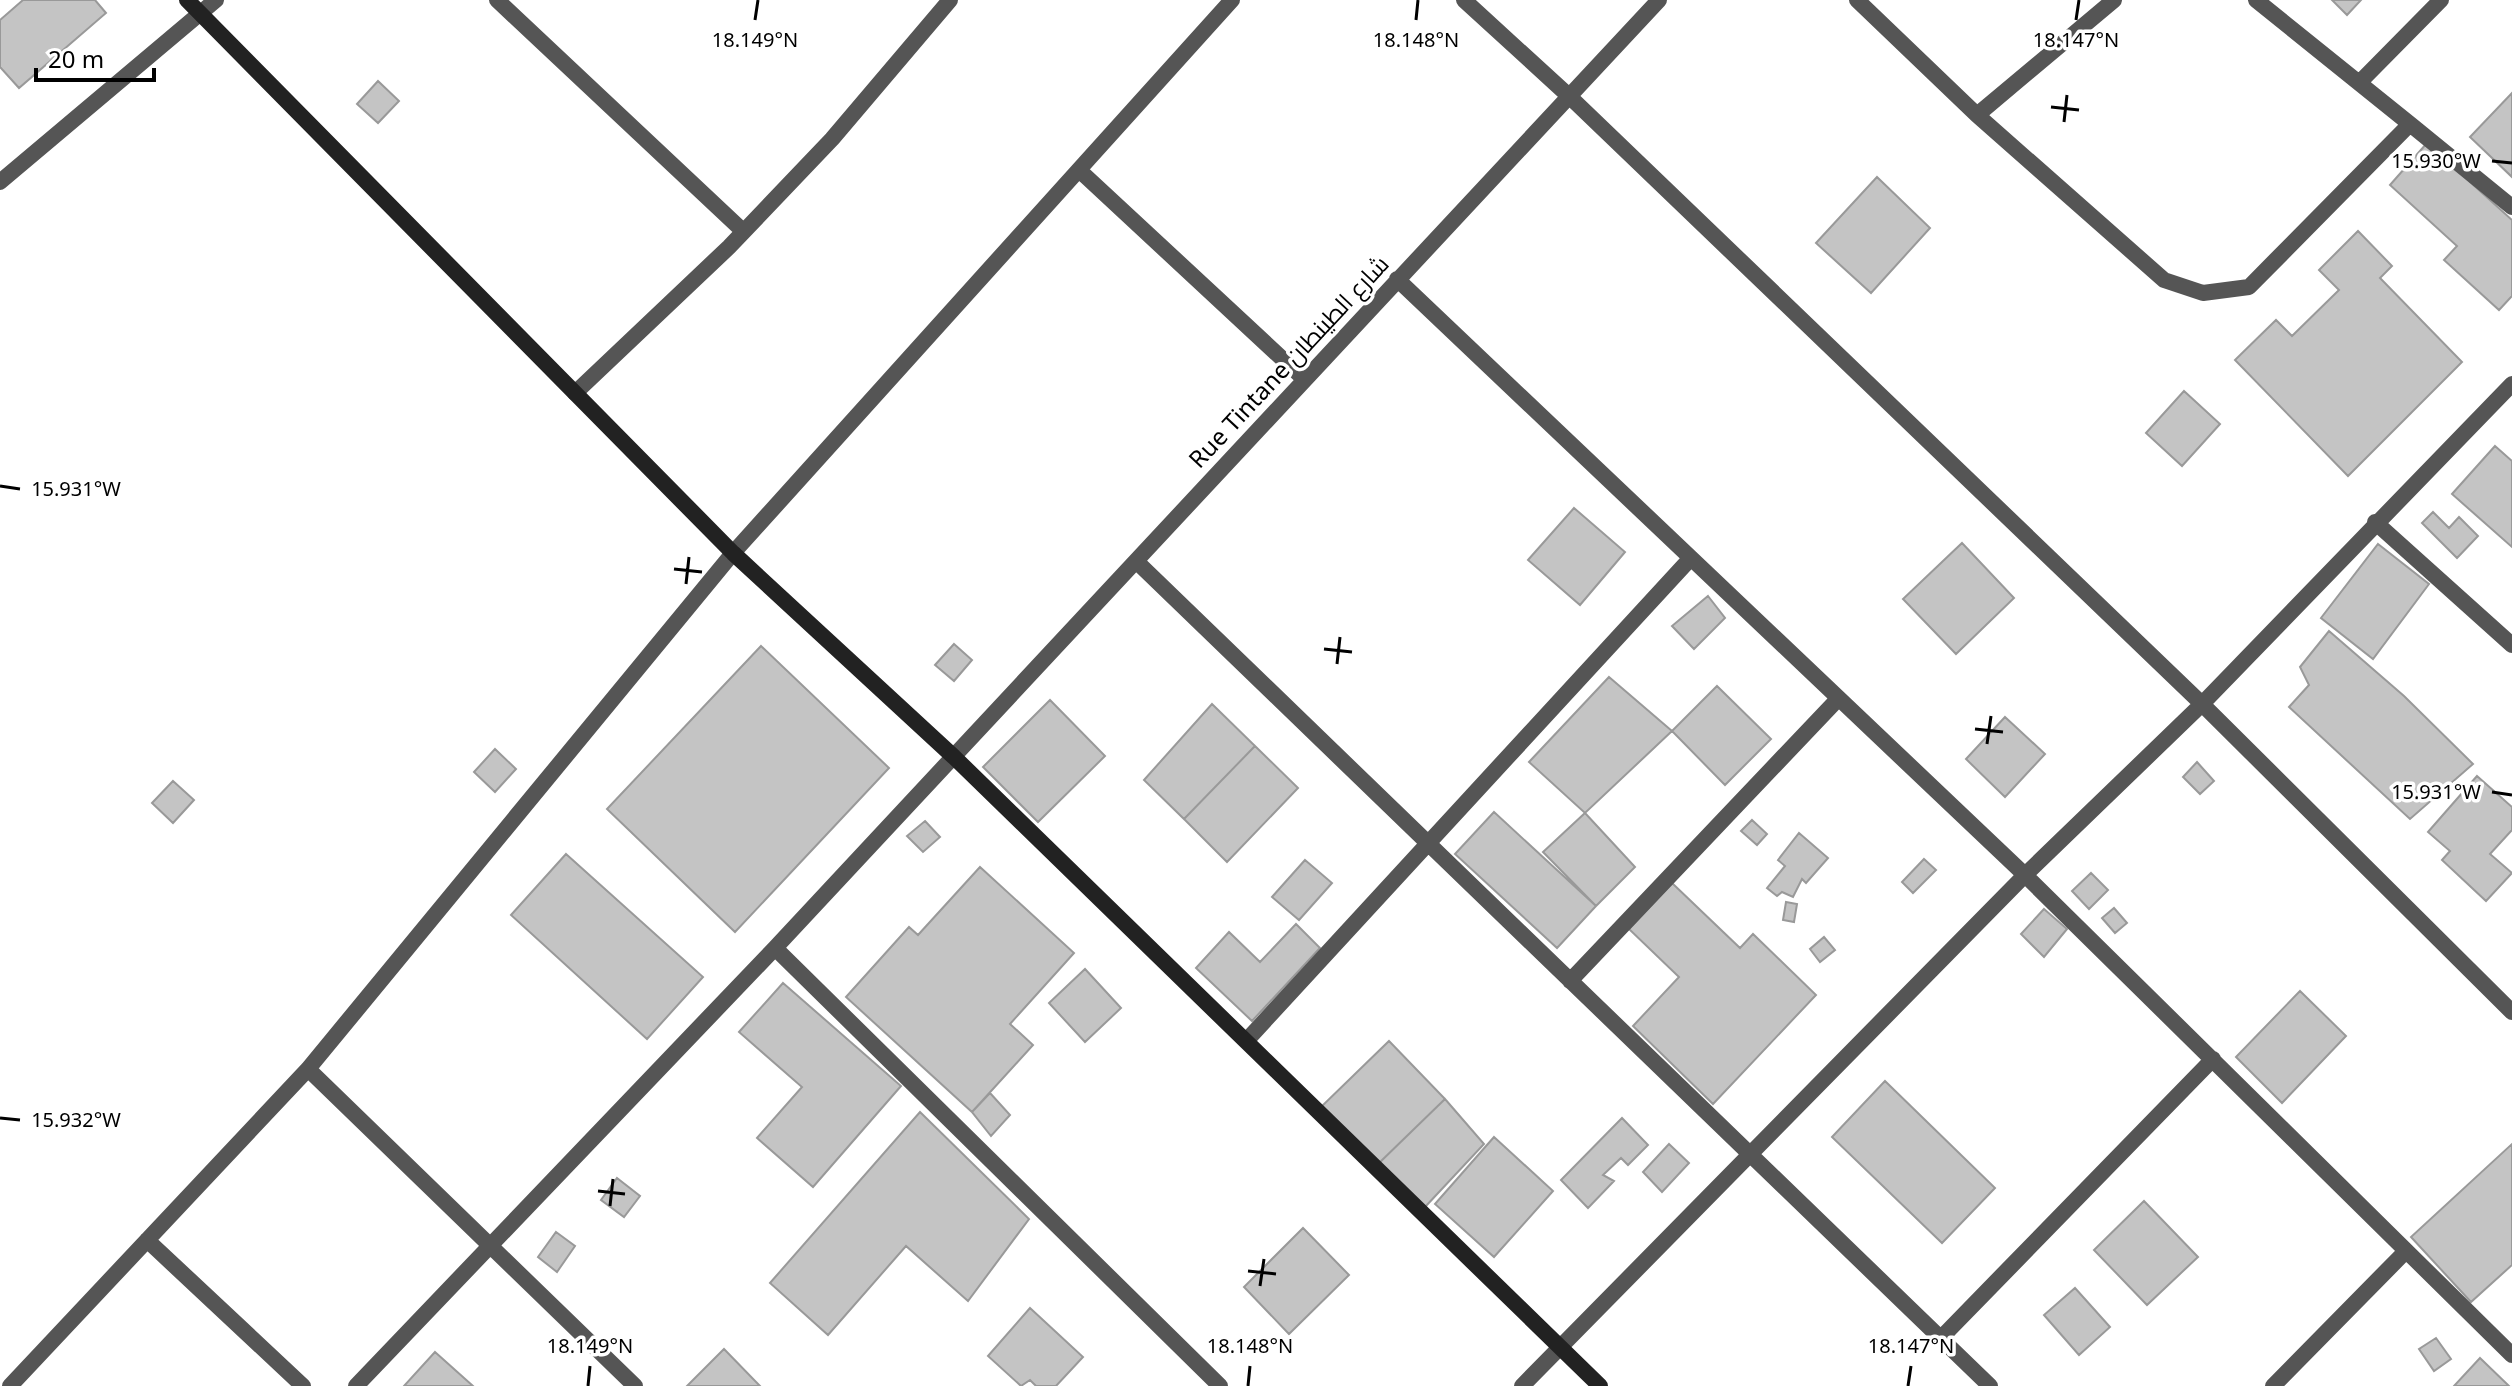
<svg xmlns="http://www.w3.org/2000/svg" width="2512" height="1386" viewBox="0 0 2512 1386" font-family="'Noto Sans',Cairo,sans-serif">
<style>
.building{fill:#c4c4c4;stroke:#999;stroke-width:2}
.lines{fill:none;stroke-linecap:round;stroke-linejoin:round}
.street{stroke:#555;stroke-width:16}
.secondary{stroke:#222;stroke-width:16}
.ticks{fill:none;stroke:#000;stroke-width:3}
.labels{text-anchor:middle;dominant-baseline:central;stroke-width:7;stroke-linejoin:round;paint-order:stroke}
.street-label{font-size:24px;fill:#000;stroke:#fff}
.ticks-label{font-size:20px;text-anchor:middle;fill:#000;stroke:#fff;stroke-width:7;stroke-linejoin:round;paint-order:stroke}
</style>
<rect width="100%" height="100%" fill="#fff"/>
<path class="building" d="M23 0H95L106 13 19 88 0 67V20Z
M2332 0H2361L2347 15Z
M378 81 399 101 378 123 357 104Z
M2512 93V177L2470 137Z
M2427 143 2512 220V296L2499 310 2444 260 2457 246 2390 185Z
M1877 177 1930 228 1871 293 1816 243Z
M2358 231 2392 266 2380 278 2462 362 2348 476 2235 360 2276 320 2292 336 2339 290 2319 270Z
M2184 391 2220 424 2182 466 2146 433Z
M2495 446 2512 461V547L2452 494Z
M1574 508 1625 552 1580 605 1528 560Z
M2433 512 2449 528 2459 517 2478 536 2457 558 2422 523Z
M1962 543 2014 598 1956 654 1903 599Z
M2378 544 2429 584 2373 659 2321 618Z
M1708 596 1725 618 1694 649 1672 626Z
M2329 631 2404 696 2473 764 2410 819 2289 707 2309 685 2300 667Z
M954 644 972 660 954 681 935 665Z
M761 646 889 768 735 932 607 809Z
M1609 677 1672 731 1585 813 1529 762Z
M1717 686 1771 739 1725 785 1672 731Z
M1050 700 1105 756 1038 822 983 767Z
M1212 704 1255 746 1184 819 1144 780Z
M2005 717 2045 754 2005 797 1966 759Z
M1255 746 1298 788 1227 862 1184 819Z
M495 749 516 769 495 792 474 772Z
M2197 762 2214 781 2200 794 2183 777Z
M2477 776 2512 807V830L2490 854 2512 873 2486 901 2442 860 2450 851 2428 832Z
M173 781 194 800 173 823 152 803Z
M1494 812 1596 906 1557 948 1455 854Z
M1585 813 1635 867 1596 906 1543 852Z
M1752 820 1767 834 1757 845 1741 831Z
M925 821 940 837 923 852 907 836Z
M1799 833 1828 858 1806 883 1802 879 1793 897 1782 892 1777 896 1767 888 1785 866 1778 860Z
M566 854 703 977 647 1039 511 915Z
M1924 859 1936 870 1913 893 1902 882Z
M1305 860 1332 883 1299 920 1272 897Z
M980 867 1074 953 1010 1024 1033 1045 972 1112 846 997 909 927 918 935Z
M2091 873 2108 890 2089 909 2072 891Z
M1672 883 1740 948 1753 934 1816 995 1713 1104 1633 1026 1679 977 1629 929Z
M1786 902 1797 904 1794 922 1783 920Z
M2114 908 2127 923 2115 933 2102 918Z
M2044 909 2067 929 2044 957 2021 934Z
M1296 924 1320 948 1252 1021 1196 968 1229 932 1260 962Z
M1824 937 1835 950 1820 962 1810 949Z
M1085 969 1121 1008 1085 1042 1049 1003Z
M783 983 901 1086 813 1187 757 1138 802 1087 739 1032Z
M2300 991 2346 1036 2282 1103 2236 1057Z
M1389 1041 1445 1099 1377 1165 1321 1107Z
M1885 1081 1995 1188 1942 1243 1832 1137Z
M990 1093 1010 1115 991 1136 972 1112Z
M1445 1099 1484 1144 1425 1207 1377 1165Z
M920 1112 1029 1219 968 1301 906 1246 828 1335 770 1283Z
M1622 1118 1648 1145 1628 1165 1621 1158 1603 1175 1614 1181 1588 1208 1561 1180Z
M1494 1137 1553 1191 1494 1257 1435 1204Z
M1669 1144 1689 1163 1662 1192 1643 1172Z
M2512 1144V1265L2471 1302 2411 1237Z
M617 1178 640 1196 624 1217 601 1200Z
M2144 1201 2198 1257 2147 1305 2094 1250Z
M1303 1228 1349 1275 1289 1334 1244 1287Z
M556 1232 575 1246 557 1272 538 1257Z
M2075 1288 2110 1327 2079 1355 2044 1315Z
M1030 1308 1083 1357 1056 1386H1036L1030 1380 1021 1386 988 1356Z
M2436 1338 2451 1359 2434 1371 2419 1349Z
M724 1349 760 1386H687Z
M435 1352 473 1386H404Z
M2480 1358 2509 1386H2454Z"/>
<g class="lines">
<path class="street" d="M497 0 743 231
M1464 0 1570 97 2202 704 2512 1012
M1857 0 1977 115 2164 280 2203 293 2249 287 2410 124 2512 207
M2256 0 2410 124
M2359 83 2441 0
M1977 115 2114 0
M1079 170 1303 378
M0 182 216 0
M1397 279 2025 875 2512 1355
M575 393 729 247 832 139 950 0
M2375 522 2512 645
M1137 562 1990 1386
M775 948 1220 1386
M1570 981 1837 700
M1247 1040 1690 559
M308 1069 635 1386
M147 1240 303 1386
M1941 1338 2213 1059
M10 1386 308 1069 733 553 1232 0
M356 1386 775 948 1659 0
M1522 1386 2025 875 2202 704 2512 384
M2273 1386 2406 1251"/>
<path class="secondary" d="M187 0 733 553 954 757 1600 1386"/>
</g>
<path class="ticks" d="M755 20 758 0M1416 20 1418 0M2076 20 2079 0M2051 107 2079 110M2064 122 2067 95M2492 161 2512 163M0 486 20 489M674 569 702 572M686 584 689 557M1324 649 1352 652M1337 664 1340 637M1975 729 2003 732M1987 744 1991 716M2492 792 2512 795M0 1118 20 1120M598 1191 625 1194M610 1206 613 1179M1248 1271 1276 1274M1260 1286 1264 1259M588 1386 590 1366M1248 1386 1250 1366M1908 1386 1911 1366"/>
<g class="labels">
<g class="street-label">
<text transform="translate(1288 361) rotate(-47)">Rue Tintane شارع الطينطان</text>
</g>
</g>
<g class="ticks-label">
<text x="755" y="47">18.149°N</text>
<text x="1416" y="47">18.148°N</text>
<text x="2076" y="47">18.147°N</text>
<text x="2436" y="168">15.930°W</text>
<text x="76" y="496">15.931°W</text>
<text x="2436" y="799">15.931°W</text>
<text x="76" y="1127">15.932°W</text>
<text x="590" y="1353">18.149°N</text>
<text x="1250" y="1353">18.148°N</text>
<text x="1911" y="1353">18.147°N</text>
</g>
<path d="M36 68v12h118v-12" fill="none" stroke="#000000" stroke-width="4"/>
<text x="48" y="68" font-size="24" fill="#000000" stroke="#ffffff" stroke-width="6" paint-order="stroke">20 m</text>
</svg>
